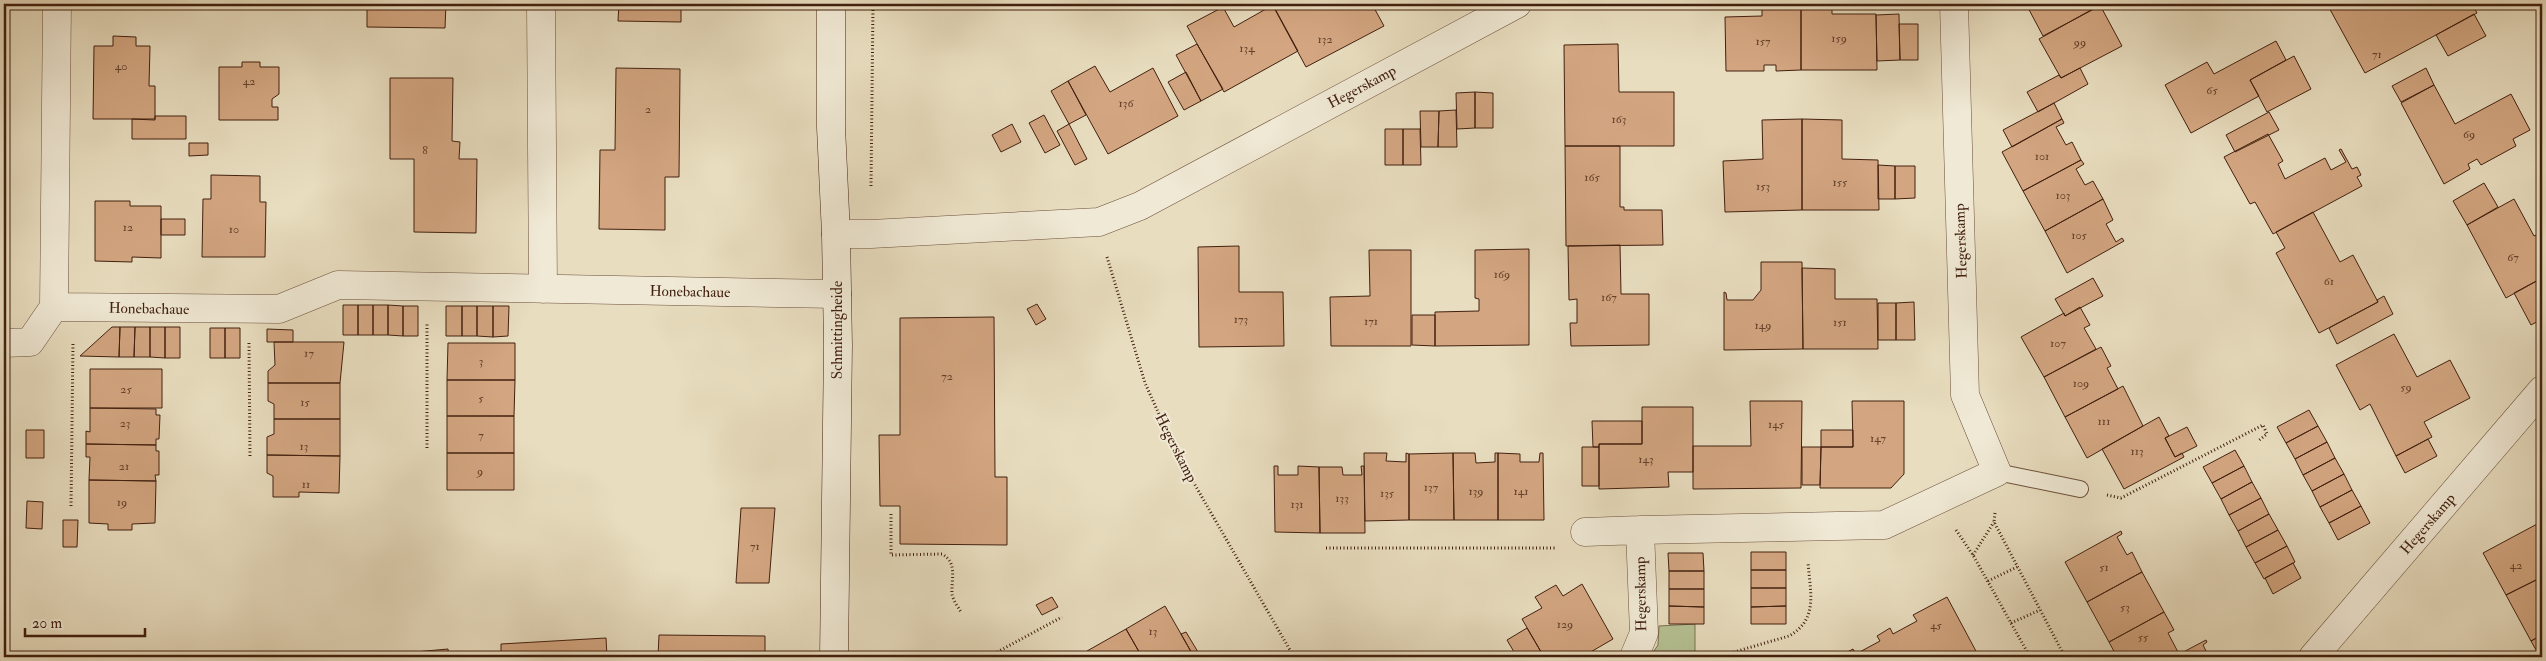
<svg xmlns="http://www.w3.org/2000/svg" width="2546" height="661" viewBox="0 0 2546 661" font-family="'IM FELL Double Pica',serif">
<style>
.green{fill:#b5c193;stroke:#7c7051}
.building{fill:#d3a681;stroke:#42200f}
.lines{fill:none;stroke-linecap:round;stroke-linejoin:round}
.lane-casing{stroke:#6c4f3b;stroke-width:18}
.street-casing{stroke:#6c4f3b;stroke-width:29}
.secondary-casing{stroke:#42200f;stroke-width:29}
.path{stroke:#42200f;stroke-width:3;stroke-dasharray:1 2.5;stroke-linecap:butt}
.lane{stroke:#f0e9d5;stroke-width:16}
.street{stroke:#f0e9d5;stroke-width:28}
.secondary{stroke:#f0e9d5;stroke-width:28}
.labels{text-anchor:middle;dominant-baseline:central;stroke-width:4;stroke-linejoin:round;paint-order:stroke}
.number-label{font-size:12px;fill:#66422c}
.street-label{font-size:15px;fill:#42200f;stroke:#f0e9d5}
</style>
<rect width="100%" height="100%" fill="#e8ddbf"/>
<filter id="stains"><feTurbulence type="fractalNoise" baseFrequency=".004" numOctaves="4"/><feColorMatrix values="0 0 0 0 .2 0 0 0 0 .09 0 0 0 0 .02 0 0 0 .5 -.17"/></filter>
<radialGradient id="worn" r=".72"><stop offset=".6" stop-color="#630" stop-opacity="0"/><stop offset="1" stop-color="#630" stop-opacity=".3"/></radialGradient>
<path class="green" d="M1695 624V657H1650L1658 645 1659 626Z"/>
<path class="building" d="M367 4H446L445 28 367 27Z
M619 4H681V22L618 21Z
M1272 4H1372L1384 26 1306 67Z
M1762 4H1801V70L1776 71V65H1764V71H1726L1725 17 1762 16Z
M1801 4H1832V14H1876L1877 70H1801Z
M2026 4H2092L2094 9 2043 36Z
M2327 4H2472L2477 13 2365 73Z
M1273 5 1298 51 1224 92 1187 26 1223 7 1234 27Z
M2100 5 2122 46 2061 78 2039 39Z
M1899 14 1900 60 1877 61 1876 15Z
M2474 14 2486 36 2448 56 2436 35Z
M1899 24H1918V60H1900Z
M113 36 136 37V46H150L149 86H155V119H93L94 46H113Z
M2276 41 2286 60 2250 80 2259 96 2191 133 2165 85 2207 62 2214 74Z
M1197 44 1223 89 1201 101 1176 55Z
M1618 44 1619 92H1674V146H1565L1564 45Z
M2294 56 2311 89 2267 112 2250 80Z
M242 62H260V67H279V94L272 99V107H278V120H219V67H242Z
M1095 66 1110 92 1153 68 1178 116 1108 154 1068 81Z
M616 68 680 69 679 177H665V230L599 229 600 150H615Z
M2080 68 2088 84 2038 112 2027 92 2059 75 2061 78Z
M2426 68 2434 85 2401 102 2392 86Z
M1186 72 1201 101 1184 110 1168 82Z
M390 78H453L452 141 460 142 459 159H477L476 233 414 232V159H390Z
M1068 81 1086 115 1069 124 1051 91Z
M2434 85 2455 124 2511 94 2530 130 2513 139 2516 146 2481 165 2477 159 2468 164 2470 169 2444 184 2401 103Z
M1475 92 1493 93V128H1475Z
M1475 92V128L1457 129 1456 93Z
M2054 103 2062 119 2012 147 2003 130Z
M1456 110 1457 147H1438L1439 111Z
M1420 111H1439L1438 147H1421Z
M2269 112 2279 130 2235 152 2226 135Z
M1044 115 1060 145 1045 153 1029 123Z
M155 116H186V139H132V119L155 120Z
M1802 119 1842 120V159L1878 160 1879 210H1802Z
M1802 119V210L1725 212 1723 161 1763 159 1762 120Z
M2062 119 2064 123 2056 127 2066 145 2072 142 2081 160 2023 191 2002 152Z
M1012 124 1021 142 1001 152 992 135Z
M1069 124 1087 159 1075 165 1057 131Z
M1385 129H1403V165H1385Z
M1403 129H1420L1421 165H1403Z
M2268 134 2283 161 2278 164 2285 179 2325 158 2331 170 2346 162 2339 150 2341 149 2352 169 2357 167 2361 175 2357 177 2362 186 2273 234 2255 202 2250 204 2224 157Z
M189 143H208V155L189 156Z
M1565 146H1620V207H1624V210H1662L1663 245 1566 246Z
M2081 160 2084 164 2076 169 2085 185 2093 181 2103 199 2045 231 2023 191Z
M1878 165 1895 166V199H1878Z
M1895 166H1915V198L1895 199Z
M211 175 260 176V202H266L265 257H202L203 199H211Z
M2484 183 2498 207 2467 225 2453 201Z
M2103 199 2113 220 2106 224 2116 242 2122 238 2124 241 2067 273 2045 231Z
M2514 199 2534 236 2542 232V278L2506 298 2467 225Z
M95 201H130V206H161V258L132 257V262L95 261Z
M2313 212 2340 262 2353 255 2378 302 2319 333 2276 253 2285 248 2276 232Z
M161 219H185V235H161Z
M1620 245 1621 294H1649V345L1571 346 1570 323H1577V299L1569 300 1568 246Z
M1239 246V292H1283L1284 346 1199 347 1198 247Z
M1529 249V345L1435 346V312L1479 311V299L1475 298V250Z
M1369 250H1411V346H1331L1330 297 1370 296Z
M1761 262H1802L1803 349 1724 350V292L1726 293 1727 300H1753L1761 290Z
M1802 268 1835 269V299H1877L1878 349H1803Z
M2093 278 2103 296 2065 316 2055 299Z
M2542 278V319L2531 325 2514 293Z
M2384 296 2393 314 2337 344 2329 328 2378 302 2377 300Z
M1914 302 1915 340H1896V303Z
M1878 303H1896V340H1878Z
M1037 304 1046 319 1036 325 1027 309Z
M343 305H358V335H343Z
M358 305H373V335H358Z
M373 305H388V335H373Z
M388 305 403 306V336L388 335Z
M403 306H418V336H403Z
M446 306H462V336H446Z
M462 306H477V336H462Z
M477 306H493V337L477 336Z
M493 306H509L508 336 493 337Z
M2080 307 2090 325 2084 328 2096 349 2044 377 2021 337 2064 313 2065 316Z
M1412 315H1435V346L1412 345Z
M994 317 995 477H1007V545L900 544V506H880L879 435H900V318Z
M112 327H120L119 357 80 356Z
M120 327H135L134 357H119Z
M135 327H150V357H134Z
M150 327H165V358L150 357Z
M165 327H180V358H165Z
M210 328H225V358H210Z
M225 328H240V358H225Z
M267 329 293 330V342H267Z
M2394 334 2417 377 2450 360 2470 398 2424 422 2432 437 2396 456 2370 404 2360 410 2336 365Z
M274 342H344L340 383H268V371L275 365Z
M448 343H515V380H447Z
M2101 347 2111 366 2107 368 2118 389 2065 417 2044 377Z
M90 369H162V408H90Z
M447 380H515L514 416H447Z
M268 383H340V419H274V404L268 401Z
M2123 386 2143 426 2087 458 2065 417Z
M1750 401H1802L1801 488 1693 489V446H1751Z
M1852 401H1904V474L1891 488H1820L1821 447H1853Z
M1642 407H1693V472H1668L1669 487 1599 489V444H1642Z
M90 408 156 409V415H160L159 439H156V445L86 444V431L90 432Z
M2309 410 2318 426 2286 443 2277 427Z
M447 416H514V453H447Z
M2159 417 2169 436 2165 438 2175 457 2182 453 2184 457 2124 489 2102 449Z
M274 419H340V456L267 455V437L274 434Z
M1592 421H1642V444H1599V447H1593Z
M2318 426 2327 442 2295 459 2286 443Z
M2187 427 2197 446 2175 457 2165 438Z
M26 430H44V458H26Z
M1821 430H1853V447H1821Z
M2428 439 2437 456 2405 473 2396 456Z
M2327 442 2335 458 2303 475 2295 459Z
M86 444 156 445V451H159V475H155L156 481 89 480 90 457H86Z
M1582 447H1599V486H1582Z
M1802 447H1821L1820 485H1802Z
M2235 450 2244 466 2212 483 2203 467Z
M447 453H514V490H447Z
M1364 453H1387L1386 461 1406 462V453L1409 454V520L1365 521Z
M1453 453 1454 520H1409V454Z
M1453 453H1475L1476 463 1495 462V453H1498V520H1454Z
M1498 453 1520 454V462H1539L1540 453H1543L1544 520H1498Z
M267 455 340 456 339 493 299 492V497H273V476L267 473Z
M2335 458 2344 474 2312 491 2303 475Z
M1274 466H1278V475H1298V466L1319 467 1320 533 1275 532Z
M1361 466H1364L1365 533H1320L1319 467H1342L1343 475H1362Z
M2244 466 2252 482 2221 499 2212 483Z
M2344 474 2352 490 2320 507 2312 491Z
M89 480 156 481 155 523 132 524V530H108V524L89 523Z
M2252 482 2261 498 2229 515 2221 499Z
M2352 490 2361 506 2329 523 2320 507Z
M2261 498 2269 514 2238 531 2229 515Z
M27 501 43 502 42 529 26 528Z
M2361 506 2370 523 2338 540 2329 523Z
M741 508H775L769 583H736Z
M2269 514 2278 530 2246 547 2238 531Z
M63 520H78L77 547H63Z
M2539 523 2542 529V577L2506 595 2483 553Z
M2278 530 2287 546 2255 563 2246 547Z
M2121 531 2122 534 2117 537 2127 555 2132 552 2142 572 2087 602 2065 562Z
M2287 546 2295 562 2264 579 2255 563Z
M1751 552H1786V570H1751Z
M1668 553H1703L1704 571H1669Z
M2293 563 2301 578 2273 594 2265 578Z
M1751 570H1786V588H1751Z
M1669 571H1704V589H1669Z
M2142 572 2164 612 2109 642 2087 602Z
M2542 577V635L2531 641 2506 595Z
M1582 584 1613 639 1582 657H1544L1522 619 1542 608 1535 597 1556 585 1563 596Z
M1751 588H1786V606L1751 607Z
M1669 589H1704V607L1669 606Z
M1052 597 1058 607 1042 615 1036 605Z
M1947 597 1977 653 1969 657H1838L1853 649 1856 654 1880 641 1877 636 1890 628 1893 634 1917 621 1913 615Z
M1165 606 1181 634 1194 657H1142L1126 629Z
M1669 606 1704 607V624H1669Z
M1786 606V624H1751V607Z
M2164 612 2174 630 2168 633 2179 654 2174 657H2117L2109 642Z
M1527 628 1544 657H1517L1507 640Z
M1126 629 1142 657H1090L1087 651Z
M1186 632 1201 657H1194L1181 634Z
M659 635 765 636V657H658Z
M2542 635V657H2540L2531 641Z
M606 638 607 657H501V644Z
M2206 640 2207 642 2203 645 2209 657H2174Z
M448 649 449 657H359Z"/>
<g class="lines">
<defs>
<path id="lane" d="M1997 472 2080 489"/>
<path id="street" d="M57 4 54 307 279 309 338 285 837 294
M541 4 543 289
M836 234H871L1099 222 1140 206 1517 4
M4 343 30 342 54 307
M1585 532 1640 530
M1634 657 1644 633 1640 530 1884 525 1997 472 1965 395 1954 4
M2313 657 2542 390"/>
<path id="secondary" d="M831 4V127L836 234 838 345 834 657"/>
</defs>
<use href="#lane" class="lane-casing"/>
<use href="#street" class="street-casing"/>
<use href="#secondary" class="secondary-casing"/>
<path class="path" d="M871 186 873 4
M1107 257 1145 383 1176 452 1294 657
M249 343 250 457
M427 448V322
M2107 495 2121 498 2263 425 2267 434 2258 441
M71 506 73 343
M1995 513 1994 522 2065 657
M891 514V555L942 554C958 563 951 579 952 594 953 600 958 607 961 612
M1956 530 1973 555 2030 657
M1326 548H1555
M1973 555 1994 522
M1988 581 2017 567
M2011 623 2040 610
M988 657 1062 617
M1717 657 1789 636C1819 619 1810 592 1808 562
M2052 657 2063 652"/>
<use href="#lane" class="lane"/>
<use href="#street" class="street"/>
<use href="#secondary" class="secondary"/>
</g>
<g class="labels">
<g class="number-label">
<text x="1839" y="38">159</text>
<text x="1325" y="39">132</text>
<text x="1763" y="41">157</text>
<text x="2080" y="42">99</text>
<text x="1247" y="48">134</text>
<text x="2377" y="54">71</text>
<text x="121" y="66">40</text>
<text x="249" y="81">42</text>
<text x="2212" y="90">65</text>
<text x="1126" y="103">136</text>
<text x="648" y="109">2</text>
<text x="1619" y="119">163</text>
<text x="2469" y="134">69</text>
<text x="425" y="150">8</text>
<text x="2042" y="156">101</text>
<text x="1592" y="177">165</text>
<text x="1840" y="182">155</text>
<text x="1763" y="186">153</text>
<text x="2063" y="195">103</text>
<text x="128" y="227">12</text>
<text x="234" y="229">10</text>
<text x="2079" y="235">105</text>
<text x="2513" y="257">67</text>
<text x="1502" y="274">169</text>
<text x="2329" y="281">61</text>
<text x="1609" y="297">167</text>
<text x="1241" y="319">173</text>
<text x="1371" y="321">171</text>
<text x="1840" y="322">151</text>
<text x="1763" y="325">149</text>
<text x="2058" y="343">107</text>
<text x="309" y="353">17</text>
<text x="481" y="361">3</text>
<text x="947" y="376">72</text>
<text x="2081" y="383">109</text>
<text x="2406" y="387">59</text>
<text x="126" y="389">25</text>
<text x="481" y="398">5</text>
<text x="305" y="402">15</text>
<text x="2104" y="421">111</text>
<text x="125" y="423">23</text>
<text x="1776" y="424">145</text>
<text x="481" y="435">7</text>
<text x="1878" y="438">147</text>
<text x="304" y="446">13</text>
<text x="2137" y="451">113</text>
<text x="1646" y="459">143</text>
<text x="124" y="466">21</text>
<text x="480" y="471">9</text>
<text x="306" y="484">11</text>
<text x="1431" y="487">137</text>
<text x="1476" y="491">139</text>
<text x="1521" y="491">141</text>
<text x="1387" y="493">135</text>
<text x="1342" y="498">133</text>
<text x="122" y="502">19</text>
<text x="1297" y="504">131</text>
<text x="755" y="546">71</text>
<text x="2516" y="565">42</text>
<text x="2104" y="567">51</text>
<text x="2125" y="607">53</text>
<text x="1565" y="624">129</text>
<text x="1936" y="625">45</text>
<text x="1153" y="631">13</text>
<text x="2143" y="637">55</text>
</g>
<g class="street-label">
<text transform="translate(1362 87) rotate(-28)">Hegerskamp</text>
<text transform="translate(1961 241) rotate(-92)">Hegerskamp</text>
<text transform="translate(690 292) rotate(1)">Honebachaue</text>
<text transform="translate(149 309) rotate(1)">Honebachaue</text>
<text transform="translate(837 330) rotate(-90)">Schmittingheide</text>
<text transform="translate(1176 448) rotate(63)">Hegerskamp</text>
<text transform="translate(2428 524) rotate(-49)">Hegerskamp</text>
<text transform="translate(1641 594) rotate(-91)">Hegerskamp</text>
</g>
</g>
<rect width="2546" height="661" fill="none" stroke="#e8ddbf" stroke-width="20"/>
<rect x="5" y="5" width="2536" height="651" fill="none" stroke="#42200f" stroke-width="2.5"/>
<rect x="10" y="10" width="2526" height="641" fill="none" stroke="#42200f"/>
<path d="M25 628v8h120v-8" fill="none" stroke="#42200f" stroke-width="2.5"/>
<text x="32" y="628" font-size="15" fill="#42200f" stroke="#f0e9d5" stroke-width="4" paint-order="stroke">20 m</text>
<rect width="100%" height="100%" filter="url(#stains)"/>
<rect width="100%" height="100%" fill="url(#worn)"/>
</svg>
